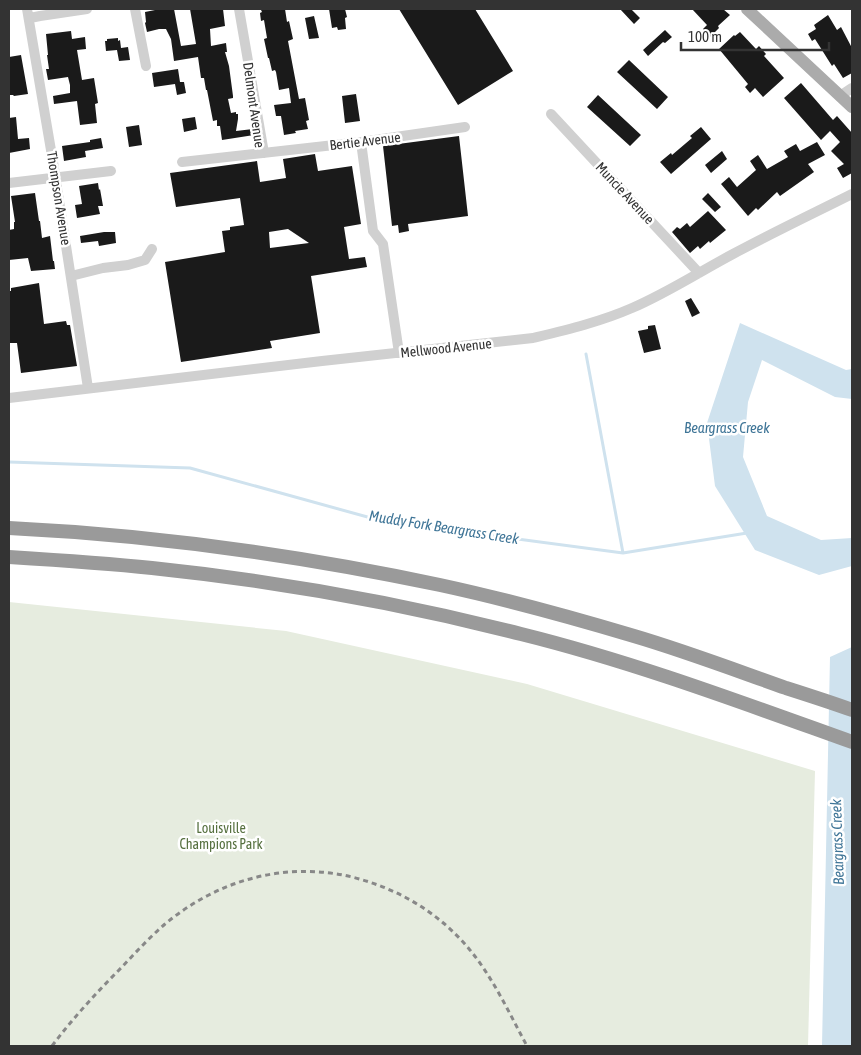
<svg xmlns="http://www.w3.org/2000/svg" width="861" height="1055" viewBox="0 0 861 1055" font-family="'Asap Condensed',sans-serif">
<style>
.green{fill:#e6ecdf}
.water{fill:#cfe2ee}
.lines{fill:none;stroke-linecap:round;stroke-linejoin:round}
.stream{stroke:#cfe2ee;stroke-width:3}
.building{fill:#1a1a1a;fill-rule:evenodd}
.minor{stroke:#d0d0d0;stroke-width:10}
.major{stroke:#ababab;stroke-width:12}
.highway{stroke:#9a9a9a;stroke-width:14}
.rail{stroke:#888;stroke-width:3;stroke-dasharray:5 4;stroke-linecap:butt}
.labels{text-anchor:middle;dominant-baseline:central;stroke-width:5;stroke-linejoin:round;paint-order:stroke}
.street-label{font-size:14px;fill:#333;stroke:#fff}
.park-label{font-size:14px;fill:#56703f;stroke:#fff}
.water-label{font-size:15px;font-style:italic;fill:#3f7597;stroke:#fff}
</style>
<rect width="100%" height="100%" fill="#fff"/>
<path class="green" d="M9 602 286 631 527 684 815 771 808 1046H9Z"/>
<path class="water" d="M740 323 846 370 852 369V399L835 397 762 360 748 402 743 457 767 516 821 540 852 538V566L819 575 755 550 715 486 707 423Z
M852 647V1046H822L830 657Z"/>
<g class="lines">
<path class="stream" d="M586 354 623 553
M9 462 190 468 382 521 623 553 747 533"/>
</g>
<path class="building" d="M160 9H174L181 46 196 44 190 9H223L225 26 210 29 211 46 226 43 227 52H225L229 66 233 96V98L228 99 231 113 236 112V114H238V119L236 131 253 129 254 135 222 140 220 126H217V120L213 121 207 90H206L204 78H201L198 57 174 61 171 39 166 29H159L147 32 145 23 146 22 145 12Z
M269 9H279V10L285 9 287 22 289 21 293 39 288 41 299 99 305 98 309 120 306 121 308 129 295 131 296 133 284 135 281 116H276L274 105 291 103 289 88 279 90 276 72 275 70 272 71 269 58H268L264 39 267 38 264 20 261 21 260 13 262 12 261 10Z
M329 9H345L347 17 345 18 346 29 338 30 337 27 332 28Z
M399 9H475L513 71 458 105Z
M620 9H631L640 18 634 24Z
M692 9H723L730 15 718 26 719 28 710 37 703 29 707 25Z
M828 15 837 30 841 27 852 48V73L843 78 834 64 832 66 815 39 812 41 808 34 816 29 814 25Z
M314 16 319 38 309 39 305 18Z
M665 30 672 37 665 43 663 42 648 56 643 50Z
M71 31 72 39 85 37 86 49 77 50 82 80 94 78 98 103 95 104 97 123 80 125 77 101 54 104 53 96 70 93V85L68 77 48 80 46 69H49L47 55H48L46 34Z
M740 32 756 49 759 46 766 54 764 56 784 78 763 97 755 88 750 93 745 87 748 84 719 49 734 35 735 36Z
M118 38V41L120 40 121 48 128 47 130 60 119 61 117 50 106 51 105 41H107V39Z
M21 55 28 94 14 96 13 95H9V57Z
M629 60 668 97 657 109 617 72Z
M178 69 180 82H184L186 93 177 95 175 84 154 87 152 73Z
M801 83 833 120 837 116 852 133V173L843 178 837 168 844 164 831 151 840 142 830 131 821 140 784 98Z
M356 94 360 121 345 123 342 96Z
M598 95 641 135 630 146 587 107Z
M16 117 18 139 29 138 30 149 9 153V118Z
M195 117 197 129 184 132 182 119Z
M139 125 142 145 129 147 126 127Z
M701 127 711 139 671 174 660 162 671 153 672 155 692 138 690 136Z
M459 136 468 216 408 224 409 231 399 233 398 225 392 226 383 146Z
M101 138 103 148 85 151 86 157 64 161 62 146 90 142V140Z
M817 142 825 155 808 164 814 172 780 196 777 192 758 210 756 208 748 216 721 184 729 177 737 187 756 170 750 161 758 155 767 169 788 157 784 151 796 144 800 151Z
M722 151 727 159 711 173 705 165Z
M315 154 318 171 352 166 361 224 344 227 349 259 365 257 367 267 311 276 320 333 270 341 272 348 181 362 165 262 225 252 222 231 230 230V227L244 225 240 198 176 207 170 173 257 161 260 182 286 178 283 159ZM288 229 309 243 270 248 269 232Z
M98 183 99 190 100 189 103 206H98L100 214 77 218 75 205 82 204 79 186Z
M35 193 39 221H40L42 238 50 236 53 261H54L55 269 31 271 28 258 9 260V230L14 229V222H15L11 196Z
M708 193 721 207 715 212 702 199Z
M708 211 726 230 710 243 709 241 700 249 698 246 690 253 672 232 677 227 680 229 687 223 690 227Z
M104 232H115L116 243 99 246 98 241 81 243 80 236Z
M39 283 44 324 66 321 67 325H70L77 366 21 373 17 343H9V291H11V288Z
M691 298 700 313 692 317 685 301Z
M655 325 661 349 644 353 638 331 648 329V326Z"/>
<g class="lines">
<path class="minor" d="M27 9 53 162 88 388
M135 9 146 66
M239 9 264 153
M30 18 40 16 87 9
M840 96 852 88
M551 114 699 273
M361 142 373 231 383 244 399 353
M182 162 361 142 465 127
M9 183 111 171
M71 276 103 268 128 265 145 260 152 249
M9 398 322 361 533 338C566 330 600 322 632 308 667 293 699 272 733 254 772 233 812 214 852 194"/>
<path class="major" d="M747 9 852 107"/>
<path class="highway" d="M9 528C154 535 298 555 440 585 505 599 570 617 634 636 685 651 735 670 786 688 808 695 830 702 852 710
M9 557C57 560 104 563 152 568 276 581 400 603 521 634 634 662 743 703 852 742"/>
<path class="rail" d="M52 1046C73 1018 97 992 122 967 136 952 150 937 165 924 218 880 285 861 352 877 396 888 434 910 464 943 491 973 508 1011 527 1046"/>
</g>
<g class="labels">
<g class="street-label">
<text transform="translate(254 105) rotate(82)">Delmont Avenue</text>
<text transform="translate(365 141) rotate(-7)">Bertie Avenue</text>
<text transform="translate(625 193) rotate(47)">Muncie Avenue</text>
<text transform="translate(59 198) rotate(81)">Thompson Avenue</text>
<text transform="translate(446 348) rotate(-6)">Mellwood Avenue</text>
</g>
<g class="park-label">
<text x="221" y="828">Louisville<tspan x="221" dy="16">Champions Park</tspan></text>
</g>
<g class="water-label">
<text x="727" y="427">Beargrass Creek</text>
<text transform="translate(444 527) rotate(9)">Muddy Fork Beargrass Creek</text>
<text transform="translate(837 842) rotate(-92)">Beargrass Creek</text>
</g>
</g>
<rect width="861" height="1055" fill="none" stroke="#333333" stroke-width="20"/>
<path d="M681 42v8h148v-8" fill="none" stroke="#333333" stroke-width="2.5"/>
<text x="688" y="42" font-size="15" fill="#333333" stroke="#ffffff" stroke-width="4" paint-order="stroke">100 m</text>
</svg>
